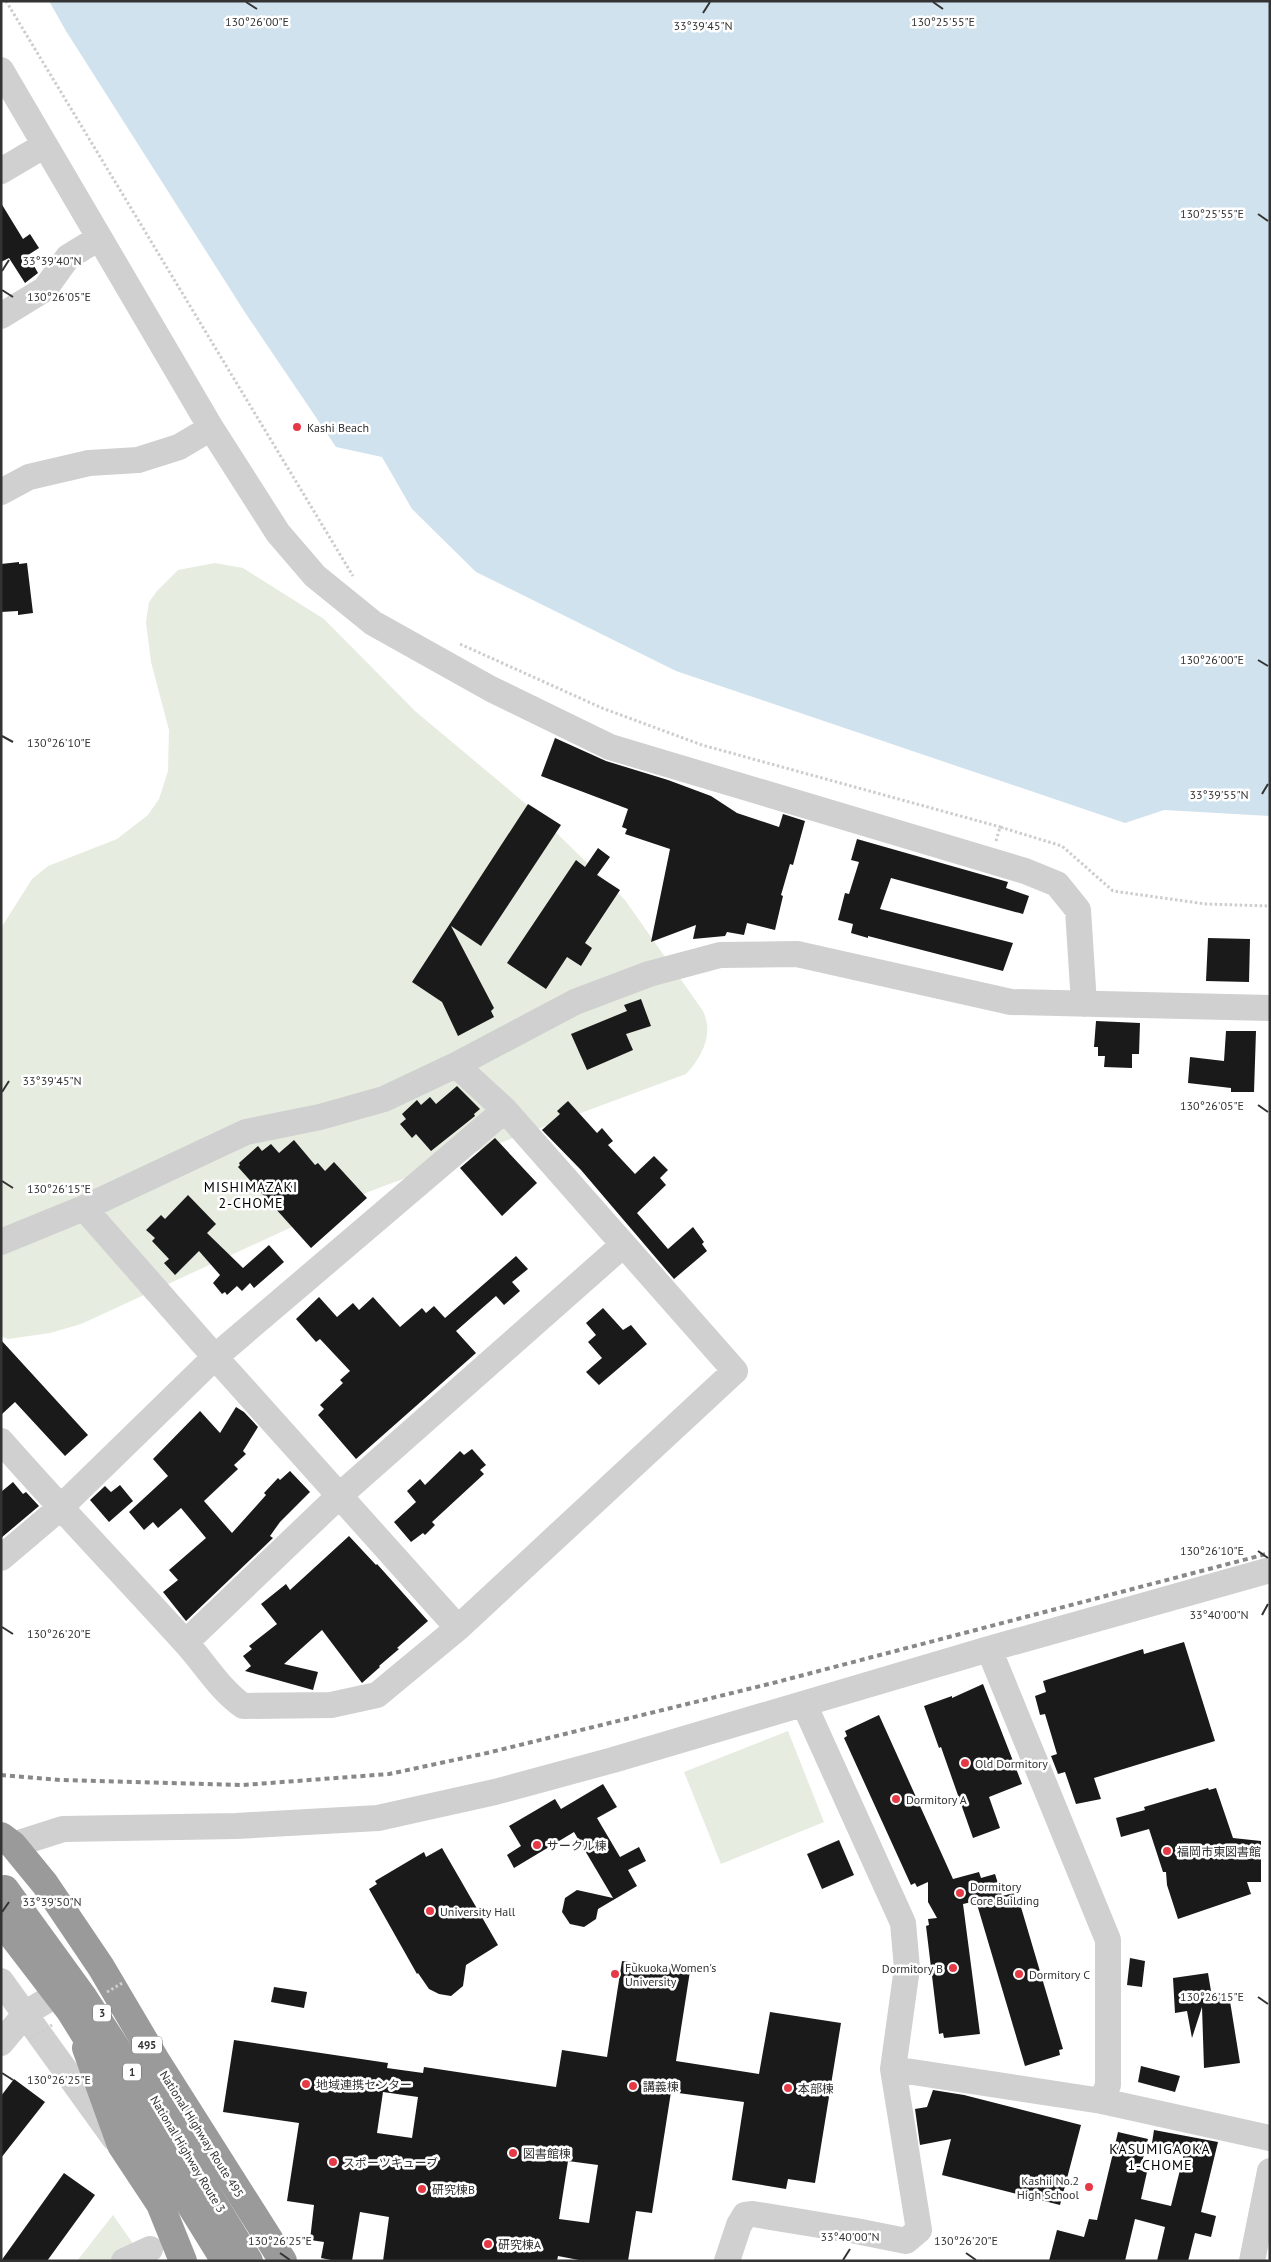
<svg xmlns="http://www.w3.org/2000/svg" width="1271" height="2262" viewBox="0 0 1271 2262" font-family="'PT Sans','Noto Sans JP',sans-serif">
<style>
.green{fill:#e6ecdf}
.water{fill:#cfe2ee}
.building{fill:#1a1a1a;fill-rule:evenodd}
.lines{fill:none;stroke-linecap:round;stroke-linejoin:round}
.path{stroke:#cdcdcd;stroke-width:3;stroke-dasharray:2.5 2.5;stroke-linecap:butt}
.minor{stroke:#d0d0d0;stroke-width:26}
.highway{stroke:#9a9a9a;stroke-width:28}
.rail{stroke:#888;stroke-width:4;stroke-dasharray:5 4;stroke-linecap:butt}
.path-bridge{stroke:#cdcdcd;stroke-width:3;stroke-dasharray:2.5 2.5;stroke-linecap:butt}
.highway-bridge{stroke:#9a9a9a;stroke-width:28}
.ticks{fill:none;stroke:#333;stroke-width:2}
.poi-dot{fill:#e63946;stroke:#fff;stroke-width:2}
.labels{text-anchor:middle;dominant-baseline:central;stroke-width:5;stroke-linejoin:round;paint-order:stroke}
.shield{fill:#fff;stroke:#707070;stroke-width:1}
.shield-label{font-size:11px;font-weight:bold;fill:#333}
.poi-label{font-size:12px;fill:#333;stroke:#fff;text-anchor:start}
.street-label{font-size:12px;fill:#333;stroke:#fff}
.neighbourhood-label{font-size:14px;letter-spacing:1px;fill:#000;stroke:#fff}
.ticks-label{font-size:12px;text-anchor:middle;fill:#333;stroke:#fff;stroke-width:5;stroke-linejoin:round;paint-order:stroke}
</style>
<rect width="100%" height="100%" fill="#fff"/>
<path class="green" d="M215 563 243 568 324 619 415 711 532 809 625 900 703 1011C714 1034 702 1057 686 1074L368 1192 81 1324 50 1333 8 1339 1 1336V928L32 879 48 866 117 839 148 815 159 799 168 771 169 730 151 662 146 622 149 602 157 591 178 570Z
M788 1731 824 1822 721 1864 684 1772Z
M113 2215 134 2245 114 2261H77Z"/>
<path class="water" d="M49 1H1270V816L1164 810 1125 823 676 671 476 572 412 509 382 457 336 447 246 314 66 31Z"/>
<path class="building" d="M1 203 23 239 30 234 39 248 28 255 38 273 25 283 9 258 1 262Z
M19 562V564L27 563 33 613 18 615V611L1 612V564Z
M555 738 606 761 668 780 711 796 737 813 779 827 783 814 805 821 793 865 790 864 781 895 783 896 775 930 747 923 744 935 727 932 725 936 693 939 696 925 651 942 670 849 625 834 627 829 622 827 628 809 541 776Z
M528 804 561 825 481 946 451 926 494 1008 491 1011 494 1017 458 1036 442 1002 412 982Z
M857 839 1008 882 1006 888 1029 896 1023 914 891 878 880 909 1013 943 1003 971 868 936V938L851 933 853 924 838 920 845 893 849 894 859 862 851 860Z
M598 848 610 857 597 875 620 890 585 943 592 948 581 966 567 957 546 989 507 963 576 860 585 867Z
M1208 938 1250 939 1249 982 1206 981Z
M641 999 651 1026 626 1034 633 1050 587 1070 571 1034 627 1011 624 1005Z
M1096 1021 1140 1023 1139 1054H1132V1068L1104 1067 1105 1056H1098V1047H1094Z
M1226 1031H1256L1254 1092H1231V1088L1188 1083 1190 1057 1224 1061Z
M457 1086 480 1109 474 1114 475 1116 431 1151 416 1134 412 1138 400 1124 406 1119 402 1114 417 1100 421 1105 430 1097 436 1104Z
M568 1101 597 1133 602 1128 613 1141 608 1145 635 1174 654 1156 668 1170 660 1178 666 1185 637 1213 668 1249 693 1227 704 1242 702 1244 707 1251 674 1279 581 1170 542 1130 560 1114 557 1111Z
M495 1138 537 1183 502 1216 460 1168Z
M294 1140 315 1165 318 1163 325 1171 334 1162 367 1198 311 1248 238 1167 240 1165 239 1163 258 1146 262 1151 271 1144 279 1153Z
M188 1195 216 1224 207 1233 243 1268 269 1245 284 1262 254 1288 250 1283 242 1291 237 1286 227 1295 225 1292 222 1294 213 1283 220 1275 199 1251 175 1275 164 1263 169 1259 152 1241 155 1238 146 1230 161 1215 165 1219Z
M516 1256 528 1269 512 1282 520 1291 504 1305 496 1296 456 1331 476 1353 356 1459 318 1415 324 1409 320 1405 343 1383 340 1380 350 1371 320 1339 316 1342 296 1319 319 1297 337 1317 353 1303 359 1310 373 1297 400 1327 422 1308 426 1313 434 1306 445 1318Z
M603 1308 623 1330 631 1325 647 1344 599 1385 586 1372 602 1358 588 1342 596 1335 586 1323Z
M1 1340 88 1435 65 1456 15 1402 1 1415Z
M236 1407 244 1412 258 1427 243 1451 246 1454 234 1465 238 1469 204 1501 232 1533 266 1495 264 1493 278 1478 280 1480 290 1471 310 1492 280 1522 270 1536 273 1538 186 1621 163 1592 178 1580 169 1570 206 1538 181 1508 158 1528 153 1522 144 1530 129 1512 168 1476 153 1459 200 1411 220 1433Z
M472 1449 486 1465 480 1470 484 1474 432 1522 435 1525 425 1535 423 1533 411 1542 394 1522 416 1502 407 1491 420 1479 425 1485 460 1451 464 1455Z
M13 1482 23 1494 26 1492 39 1506 1 1538V1492Z
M120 1485 133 1501 109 1522 90 1500 105 1486 111 1492Z
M349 1536 376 1565 377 1564 428 1621 397 1648 399 1649 379 1666 380 1667 362 1683 322 1630 284 1664 318 1672 313 1690 245 1671 251 1666 243 1656 252 1649 249 1646 277 1624 261 1604 286 1584 290 1590Z
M1184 1642 1215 1741 1094 1778 1101 1799 1076 1804 1065 1772 1058 1774 1051 1756 1057 1754 1045 1714 1040 1715 1035 1696 1046 1692 1043 1681 1143 1649 1144 1654Z
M983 1684 1022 1784 989 1797 1000 1828 973 1838 941 1747 939 1748 924 1706 952 1696V1698Z
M879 1715 953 1879 979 1872 981 1878 995 1874 1002 1896 1014 1893 1016 1898 1018 1897 1063 2049 1059 2050 1060 2055 1025 2066 976 1901 963 1904 980 2034 944 2038 943 2033 939 2034 926 1926 929 1925 928 1919 937 1918 928 1902V1882L917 1887 915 1883 911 1885 844 1738 847 1736 845 1731Z
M603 1784 617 1807 597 1818 620 1857 639 1847 646 1861 628 1870 637 1886 598 1909 596 1919 584 1927 570 1924 562 1912 565 1898 577 1890 613 1898 574 1832 514 1868 507 1855 521 1846 509 1826 555 1799 561 1809Z
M1208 1788 1209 1790 1216 1788 1233 1838 1261 1841V1882H1247L1251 1894 1178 1919 1167 1885 1166 1872H1163L1149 1829 1121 1837 1116 1818 1145 1810 1144 1807Z
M839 1840 854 1875 822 1889 807 1854Z
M442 1848 498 1945 466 1965 463 1986 451 1996 439 1994 429 1989 418 1973 417 1974 369 1889 377 1884 375 1881 424 1852 426 1857Z
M1130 1958 1145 1961 1142 1987 1127 1985Z
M622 1961 690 1971 676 2061 759 2074 770 2012 841 2023 815 2183 788 2179 786 2189 732 2180 744 2102 671 2092 652 2213 636 2211 628 2261H584L558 2256 557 2261H383L389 2217 360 2212 352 2261H336L321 2258 324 2242 310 2240 314 2205 287 2201 299 2123 223 2112 234 2040 388 2063 387 2068 423 2073 424 2067 556 2087 562 2050 607 2057ZM383 2092 418 2097 412 2138 377 2133ZM568 2161 598 2165 589 2223 559 2219Z
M1208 1973 1211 1991 1207 1990 1204 1999 1229 1995 1240 2063 1204 2068 1202 2007 1192 2038 1187 2011 1175 2013 1173 1978Z
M274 1987 307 1992 304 2008 271 2002Z
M1141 2066 1180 2076 1175 2092 1138 2082Z
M14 2079 45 2102 1 2158V2096Z
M933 2090 964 2095 1081 2125 1060 2205 942 2175 951 2139 920 2145 915 2109 927 2107Z
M1154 2130 1218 2142 1201 2212 1216 2216 1211 2237 1195 2233 1188 2261H1157L1165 2227 1135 2219 1125 2261H1049L1057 2230 1084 2237 1089 2219 1097 2220 1118 2132 1148 2139 1140 2170 1147 2172 1141 2199 1171 2206 1185 2150 1152 2143Z
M64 2173 95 2195 47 2261H1Z"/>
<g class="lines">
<path class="path" d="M6 1 353 576
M460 644 602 708 702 745 1004 828
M996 841 1000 827 1062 846 1113 891 1206 904 1270 906"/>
<path class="minor" d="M1 70 211 428 278 533 315 576 373 623 491 689 610 747 1025 871 1057 884 1078 910 1084 1004
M1 171 45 145
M1 316 45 289 68 257 99 238
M1 492 29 477 89 463 138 460 179 447 211 428
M84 1208 215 1357 458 1628
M1 1242 84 1208 246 1132 320 1117 384 1099 456 1065 575 1002 649 974 720 955 797 954 1011 1002 1270 1008
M1 1441C61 1509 123 1574 184 1641 204 1662 219 1689 243 1706L331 1705 377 1695 458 1628 735 1371 505 1110 456 1065
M1 1558 60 1508 215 1357 505 1110
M186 1642 339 1496 623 1245
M989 1649 1108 1940V2085L1102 2101
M13 1845 63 1829 236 1826 378 1818 495 1792 613 1760 989 1649 1270 1570
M1 1981 114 2138
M1 2043 26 2013 54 1996
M893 2069 1102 2101 1270 2138
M124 2261 150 2249
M727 2261 739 2225 745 2215 753 2214 856 2231 906 2241 919 2230 893 2069 907 1968 903 1923 804 1704
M1252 2261 1270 2171"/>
<path class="highway" d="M1 1836 13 1845 45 1884 101 1967 157 2062 283 2261
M86 2048 121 2145 160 2204 183 2261"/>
<path class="rail" d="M1 1775 61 1780 243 1785 389 1774 487 1753 773 1683 1270 1553"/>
<path class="path-bridge" d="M107 1992 124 1982
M29 2039 52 2025"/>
<path class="highway-bridge" d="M5 1889 84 1998 152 2103 249 2261
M1 1921 70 2011 225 2261"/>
</g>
<path class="ticks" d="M246 2 257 9M933 2 943 9M703 13 710 2M1258 214 1268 221M2 271 9 260M2 290 13 297M1258 660 1268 666M2 736 13 742M1262 794 1268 784M2 1092 9 1081M1258 1105 1268 1112M2 1181 13 1188M1258 1551 1268 1558M1262 1615 1268 1604M2 1627 13 1634M2 1912 9 1902M1258 1997 1268 2004M2 2073 13 2080M280 2253 290 2260M966 2253 976 2260M843 2260 850 2249"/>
<g class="poi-dot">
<circle cx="297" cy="427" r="5"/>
<circle cx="965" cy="1763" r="5"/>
<circle cx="896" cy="1799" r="5"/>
<circle cx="537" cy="1845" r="5"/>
<circle cx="1167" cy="1851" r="5"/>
<circle cx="960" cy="1893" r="5"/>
<circle cx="430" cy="1911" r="5"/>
<circle cx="953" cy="1968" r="5"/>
<circle cx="615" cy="1974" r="5"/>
<circle cx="1019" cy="1974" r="5"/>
<circle cx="306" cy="2084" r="5"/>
<circle cx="633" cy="2086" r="5"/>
<circle cx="788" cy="2088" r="5"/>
<circle cx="513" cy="2153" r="5"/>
<circle cx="333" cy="2162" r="5"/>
<circle cx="1089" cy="2187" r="5"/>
<circle cx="422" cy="2189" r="5"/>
<circle cx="488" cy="2244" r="5"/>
</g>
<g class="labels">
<g class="shield">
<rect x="93" y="2004.5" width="18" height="17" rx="4"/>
<rect x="132" y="2036.5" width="30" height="17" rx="4"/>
<rect x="123" y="2063.5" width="18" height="17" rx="4"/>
</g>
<g class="shield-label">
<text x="102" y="2013">3</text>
<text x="147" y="2045">495</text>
<text x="132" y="2072">1</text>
</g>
<g class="poi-label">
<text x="307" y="427">Kashi Beach</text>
<text x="975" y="1763">Old Dormitory</text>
<text x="906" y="1799">Dormitory A</text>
<text x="547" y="1845">サークル棟</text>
<text x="1177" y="1851">福岡市東図書館</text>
<text x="970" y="1886">Dormitory<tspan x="970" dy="14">Core Building</tspan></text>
<text x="440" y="1911">University Hall</text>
<text x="625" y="1967">Fukuoka Women's<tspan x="625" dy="14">University</tspan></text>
<text x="943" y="1968" text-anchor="end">Dormitory B</text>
<text x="1029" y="1974">Dormitory C</text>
<text x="316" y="2084">地域連携センター</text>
<text x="643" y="2086">講義棟</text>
<text x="798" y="2088">本部棟</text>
<text x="523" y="2153">図書館棟</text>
<text x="343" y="2162">スポーツキューブ</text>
<text x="1079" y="2180" text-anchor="end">Kashii No.2<tspan x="1079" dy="14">High School</tspan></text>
<text x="432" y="2189">研究棟B</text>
<text x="498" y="2244">研究棟A</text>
</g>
<g class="street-label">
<text transform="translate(202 2134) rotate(58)">National Highway Route 495</text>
<text transform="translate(188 2154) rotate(59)">National Highway Route 3</text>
</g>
<g class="neighbourhood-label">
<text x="251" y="1187">MISHIMAZAKI<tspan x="251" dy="16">2-CHOME</tspan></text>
<text x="1160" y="2149">KASUMIGAOKA<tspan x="1160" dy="16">1-CHOME</tspan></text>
</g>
</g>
<g class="ticks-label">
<text x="257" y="26">130°26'00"E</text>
<text x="943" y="26">130°25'55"E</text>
<text x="703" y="30">33°39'45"N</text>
<text x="1212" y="218">130°25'55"E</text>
<text x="52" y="265">33°39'40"N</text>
<text x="59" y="301">130°26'05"E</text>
<text x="1212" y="664">130°26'00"E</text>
<text x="59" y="747">130°26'10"E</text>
<text x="1219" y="799">33°39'55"N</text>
<text x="52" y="1085">33°39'45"N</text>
<text x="1212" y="1110">130°26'05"E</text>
<text x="59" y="1193">130°26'15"E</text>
<text x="1212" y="1555">130°26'10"E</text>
<text x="1219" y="1619">33°40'00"N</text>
<text x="59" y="1638">130°26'20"E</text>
<text x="52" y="1906">33°39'50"N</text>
<text x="1212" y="2001">130°26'15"E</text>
<text x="59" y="2084">130°26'25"E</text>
<text x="850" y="2241">33°40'00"N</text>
<text x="280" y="2245">130°26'25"E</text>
<text x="966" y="2245">130°26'20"E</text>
</g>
<rect width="1271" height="2262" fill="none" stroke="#333333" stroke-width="5"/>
</svg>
